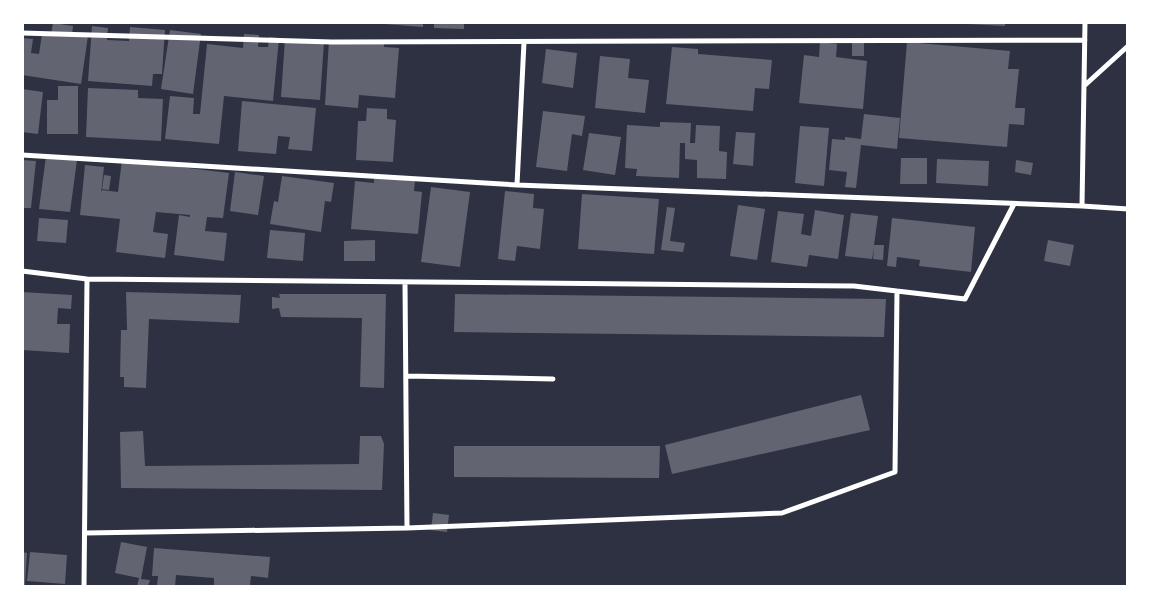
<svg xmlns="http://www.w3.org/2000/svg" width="1150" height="609" viewBox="0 0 1150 609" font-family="'Alegreya Sans',sans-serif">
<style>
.building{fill:#626471}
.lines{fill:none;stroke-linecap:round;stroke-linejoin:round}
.minor{stroke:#fff;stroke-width:5}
</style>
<rect width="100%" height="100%" fill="#2d3142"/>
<path class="building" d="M384 22H423V27L384 24Z
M434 22H464V29L434 28Z
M967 22H1005V26L967 24Z
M53 23 73 26 72 34 88 36 81 84 22 75V38L33 39 31 53 39 54 42 34 51 35Z
M92 26 108 28 107 40 129 41 130 27 165 30 162 74H153L152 86 88 81Z
M170 30 201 34 193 94 161 89Z
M244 34 259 35 258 47H268L269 37 279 38 273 101 224 96 219 144 165 139 170 96 194 98 193 114H200L207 44 243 48Z
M285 39 324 42 320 100 281 97Z
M329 40 384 44V47L399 48 395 98 359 95 358 108 325 105Z
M820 42 837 44 836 57 867 61 863 109 799 103 804 55 819 57Z
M852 42 864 43V56H852Z
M907 42 1010 51 1008 69H1019L1015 108H1025L1024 125 1009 124 1007 147 899 138Z
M672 47 698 49V54L772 60 769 89 755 88 753 111 666 104Z
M546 49 577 53 573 88 542 83Z
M600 56 630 59 628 78 649 80 645 113 595 108Z
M58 86H78V134H47V100H58Z
M88 88 138 90V98L163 99 161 141 86 137Z
M22 89 43 92 38 134 22 132Z
M242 101 316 108 312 151 288 149 290 137 278 136 276 154 238 151Z
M367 108 387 109V119L396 120 393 162 356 160 358 121H366Z
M543 111 585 116 582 136 572 134 567 171 536 167Z
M864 114 900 118 897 149 861 145 856 188 845 187 847 172 829 170 832 139 845 140V137L861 139Z
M660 122 691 123 690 143H695L696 125 720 126 719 151 727 152 726 179 697 178V160L685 159V143H680L679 178 636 176 637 169 625 168 627 125 660 127Z
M800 126 829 128 824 186 795 183Z
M736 132 755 133 753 166 733 164Z
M589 133 621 137 615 175 583 170Z
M46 156 77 160 70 212 39 209Z
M901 158H927V184H900Z
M937 159 989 161 988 186 936 183Z
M22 160 36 161 31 208H22Z
M122 160 229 173 223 218 207 217 205 231 227 233 224 261 174 255 179 215 190 217V215L156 212 153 232 168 234 165 258 116 252 120 219 80 215 85 165 104 167 101 193 102 190 118 192Z
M1016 160 1033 163 1031 175 1015 172Z
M235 172 264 176 258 215 230 211Z
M104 175 111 176 109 190 102 189Z
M282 176 334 183 331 202 325 201 321 232 270 224 274 201 278 202Z
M374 177 415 181 414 191 422 192 418 234 351 229 355 181 374 183Z
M431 187 470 192 460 267 421 262Z
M505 191 534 194 533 208 544 209 540 249 517 246 515 261 498 259Z
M582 194 659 199 654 254 578 249Z
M738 205 765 209 757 260 730 256Z
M667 207 675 208 670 241 685 243 683 252 661 250Z
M815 210 844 215 838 259 809 255 807 267 771 262 778 211 804 214 801 234 811 236Z
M851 213 878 216 874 245H884L883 260 873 259 874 248 872 259 845 256Z
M39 218 68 220 66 243 37 241Z
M892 218 975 227 971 272 919 266 920 260 897 257 896 267 887 266Z
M270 230 305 233 303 261 267 258Z
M375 240V261H344V241Z
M1048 240 1074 245 1070 266 1044 261Z
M22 292 72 295 71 309 58 308 57 324H70L69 353 22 350Z
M126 292 241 295 239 323 149 319 146 388 124 387V377H120L121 330H127Z
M279 294H386L384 388 360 387 362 318 281 317 279 308 272 309V297L280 298Z
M455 294 886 299 884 337 454 332Z
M861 395 870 430 672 474 665 445Z
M143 431 145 466 359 464 360 436H381L384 444 382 490 121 488 120 432Z
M454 446H660L659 478 454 477Z
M433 513 449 515 447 532 431 530Z
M121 542 147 547 141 579 150 580 148 586H137L139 578 115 573Z
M154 548 270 557 268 578 251 576 250 586H214V578L176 575 175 586H157L158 576H152Z
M22 552 27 553 25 585H22Z
M30 552 67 555 65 584 27 581Z"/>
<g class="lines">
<path class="minor" d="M1085 22 1082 206 1128 209
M22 33 332 42 1085 40
M1084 86 1128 46
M22 155 517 185 524 42
M517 185 1082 206
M22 271 87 279 854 286 965 299 1014 204
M405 282 407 528
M406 376 553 379
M85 533 407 528 782 513 895 472 897 291
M84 586 87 279"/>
</g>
<rect width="1150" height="609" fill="none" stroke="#ffffff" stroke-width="48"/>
</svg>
